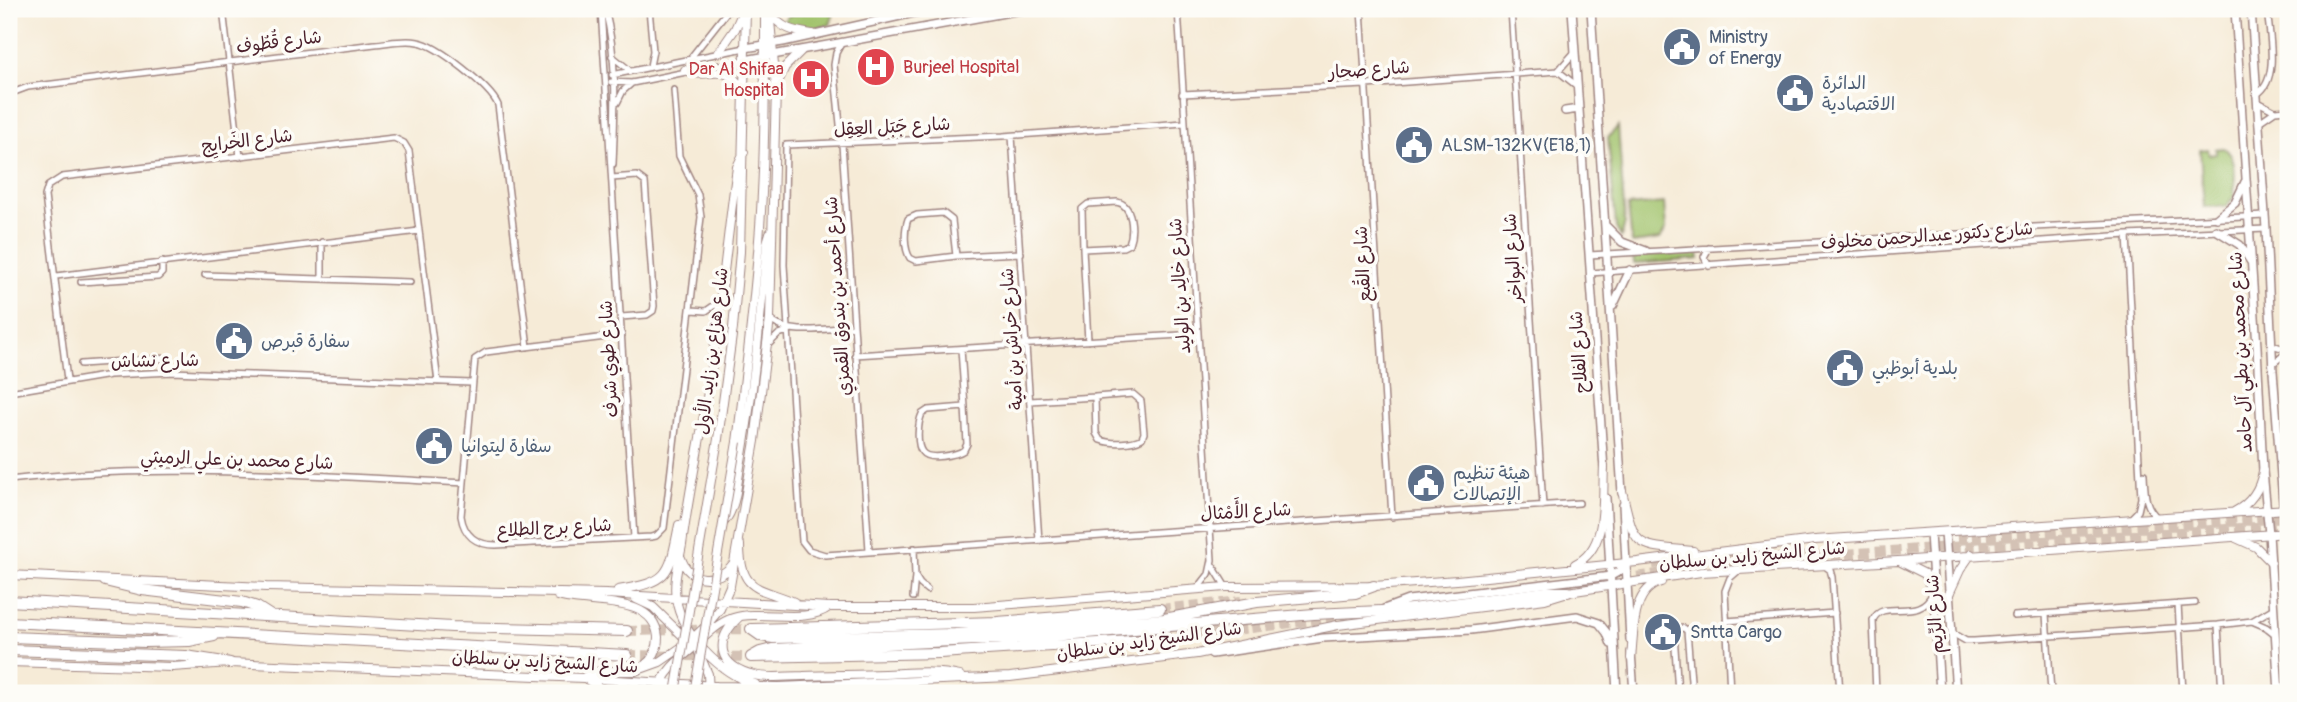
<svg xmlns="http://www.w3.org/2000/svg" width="2297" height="702" viewBox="0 0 2297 702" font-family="Pangolin,'Playpen Sans Arabic',sans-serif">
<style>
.green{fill:#a0c26b;stroke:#75704b;stroke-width:2}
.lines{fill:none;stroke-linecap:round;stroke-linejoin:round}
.highway-tunnel{stroke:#d4c2b5;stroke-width:10;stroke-dasharray:10 5;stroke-linecap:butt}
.street-casing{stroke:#a08581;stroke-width:8}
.secondary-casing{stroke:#a08581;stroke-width:10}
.primary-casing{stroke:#a08581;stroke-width:10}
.highway-casing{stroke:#a08581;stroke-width:12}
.street{stroke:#fff;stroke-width:5}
.secondary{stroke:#fff;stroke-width:7}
.primary{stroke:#fff;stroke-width:8}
.highway{stroke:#fff;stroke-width:10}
.primary-bridge-casing{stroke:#a08581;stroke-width:10;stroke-linecap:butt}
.primary-bridge{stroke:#fff;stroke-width:8}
.labels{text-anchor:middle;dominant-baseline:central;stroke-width:7;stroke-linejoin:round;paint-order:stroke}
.service-label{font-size:18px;fill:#4e5e75;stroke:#fdfcf7;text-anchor:start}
.street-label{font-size:18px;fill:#4a1f2b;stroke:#fdfcf7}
.health-label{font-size:18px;fill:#be3a42;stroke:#fdfcf7;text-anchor:start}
</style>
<rect width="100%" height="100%" fill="#fdfcf7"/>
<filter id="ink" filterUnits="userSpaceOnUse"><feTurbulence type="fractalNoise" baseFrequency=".0143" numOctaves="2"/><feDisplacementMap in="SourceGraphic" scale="14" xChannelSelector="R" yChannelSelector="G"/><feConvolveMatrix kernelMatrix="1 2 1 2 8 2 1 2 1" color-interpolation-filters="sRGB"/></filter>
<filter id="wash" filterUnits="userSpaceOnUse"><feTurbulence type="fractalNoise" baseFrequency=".00686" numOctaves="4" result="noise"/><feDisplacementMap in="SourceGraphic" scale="28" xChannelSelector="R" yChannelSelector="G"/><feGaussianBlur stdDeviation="1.57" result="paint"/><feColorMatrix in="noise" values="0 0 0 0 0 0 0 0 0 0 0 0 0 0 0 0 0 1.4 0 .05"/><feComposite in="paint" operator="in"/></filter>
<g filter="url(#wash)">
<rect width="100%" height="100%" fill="#f6ebd7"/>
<path class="green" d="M827 9H835L830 25 804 31 782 23 789 15Z
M1618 126 1625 223 1621 237 1616 228 1608 138Z
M2224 148C2239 157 2234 182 2234 197L2226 206 2204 207 2200 150 2208 149 2209 155 2216 154V149Z
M1664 203 1666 229 1660 239 1632 243 1628 206Z
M1698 253 1699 259 1634 264 1633 255Z"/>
</g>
<g filter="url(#ink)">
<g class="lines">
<path class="highway-tunnel" d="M1957 540 2288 518
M1653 564 1764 553
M1548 589 1766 559 2288 525
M1160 609 1241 601
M627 631 751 629
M1162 639 1349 616
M627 655 751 657"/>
<defs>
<path id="street" d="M223 9 240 157
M601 9 634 538
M605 9C618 59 615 113 613 164
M649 9 653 51 650 66
M1178 9 1212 560 1209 574 1198 588
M1361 9 1392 517
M1511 9 1543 506
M842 42 836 53 834 65 842 144 869 550
M612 56 628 69
M692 56 729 9
M1558 71 1574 53
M612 75 745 48
M611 82 632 83 745 60
M9 94 28 87 375 44C389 43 404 39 418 42 438 45 490 87 498 105L528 347
M1182 94 1366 85 1558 71 1577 86
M2257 94C2280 80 2269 33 2267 9
M2258 102 2275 111
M617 103 623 91 632 83
M2259 122 2275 111 2288 110
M1184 123 1003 136 786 145 784 265 800 516 802 541 809 550 825 555 1579 503
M1012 136 1039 541
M612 178 637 176 645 182 654 306 653 311 647 315 621 317
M1117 202C1133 205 1134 231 1129 244L1123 247 1083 249 1082 209 1088 204Z
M943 213 952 220 956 256 916 261 910 258C904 249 904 230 908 219L917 215Z
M2127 235 2141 498 2138 511 2130 519
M2283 244H2288
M1083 249 1088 341
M1589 255 1995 232 2034 227 2265 216
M956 256 1021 253
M1709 266 1704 257 1709 248
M1590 273 2127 235 2266 229
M205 275 410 282
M56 276 419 231
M322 279V242
M81 282 158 277 162 273V262
M692 310 706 311 719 302
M770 319C786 337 830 328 853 327
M622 335 486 352 475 359 461 516C464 535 476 545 496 545L651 537 656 536 664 528 701 217 698 195 679 156 674 90
M2272 345 2288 350
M767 346 779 334 790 330
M961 349 965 407
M855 355 1197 334
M81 364 169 358
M2272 364 2288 352
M67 380 45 196 48 186 62 177 394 138 404 143 409 151 438 382
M9 392 110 375 172 372 471 383
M1133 394 1141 401 1144 433 1142 438C1132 444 1111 444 1100 440L1096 433 1095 397Z
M1030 401 1095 397
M965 407 967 444 964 450C957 455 928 461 922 452 916 444 918 422 922 414L928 410Z
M2144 474C2145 491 2144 507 2158 518
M9 480C159 462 313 476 464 483
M1213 566 1226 587
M1825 566 1830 570 1832 577 1840 693
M915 576 920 584 927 590
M913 597 915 576 914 548
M2178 604 2183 693
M2046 614 2051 693
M2014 616 2195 603
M1726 621 1835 613
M2252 621 2266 627 2275 634
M2218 625 2222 693
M1952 633 1966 641H1974L2218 625 2252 621 2274 608
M1678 693 1674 633 1676 629 1684 628 1687 631 1692 693
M1730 693 1725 591 1730 578 1738 571
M1876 693 1873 620C1883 597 1920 624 1933 592"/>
<path id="secondary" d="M1572 9 1604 469
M1591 9 1622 493
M2235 9 2257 347 2263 471 2269 534 2279 693
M2251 9 2266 229 2273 371 2288 568
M745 48 783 42 932 9
M745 60 1027 9
M1565 111 1579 109
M2217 218 2235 203 2245 182
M1606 226 1622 242 1646 251
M2216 230 2240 245 2251 262
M1613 306 1630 270
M1606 498 1617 693
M1623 505 1630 640
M1945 532 1956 693
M1930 533 1940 693
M1384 609 1408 600 1611 576 1620 571 1626 563
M1631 652 1634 693
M1212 654 1323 638 1471 630 1577 616 1599 623 1607 633 1611 644"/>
<path id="primary" d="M771 14C783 30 794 31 813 34
M719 52 735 29 744 9
M685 70C710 82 722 58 744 91
M778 82 785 67 801 51
M744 152 737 167C726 246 719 326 706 404 698 451 688 498 682 545 679 562 673 582 676 598 681 635 721 674 755 684
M718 439 733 328 740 252 746 9
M737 442C745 379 753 315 758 252 765 173 765 92 765 12
M2282 476 2288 486
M1622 491C1636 550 1633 545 1693 551
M2234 512C2251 503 2260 490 2263 471
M724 522C737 507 737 480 741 461 754 388 761 316 767 243L770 233
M2236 538 2256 547 2271 562
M740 545C740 593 760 587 794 602
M681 558C689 583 718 584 733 564
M1901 562 1925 574 1933 592
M1575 564C1609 548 1602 498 1604 466
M9 575 266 587 606 594 829 607H974L1226 587 1374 586 1457 580 1637 562 1815 540 2288 509
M618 590C671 582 669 574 679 525
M1949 594 1960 570 1971 554
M558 596C588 606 654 593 658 637 658 649 653 659 644 666
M636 599 653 607 688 641
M739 617C713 642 718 666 754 675 769 679 787 676 803 676 830 675 857 675 884 674 910 673 935 670 960 676
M699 653 708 674 709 693
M1631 658C1634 633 1631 590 1661 582
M9 662 172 667 230 663 583 678 717 686 779 687 1010 677 1197 654 1338 625 1545 599 1568 592 1701 572 1898 561 2288 533
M586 676 600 671H635L660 662 689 642 705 627 720 609 730 586 755 441 770 319 776 88 769 9
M586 679 608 693
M657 693C663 673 678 660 694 647 706 636 717 623 733 618 762 609 805 625 829 607"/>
<path id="highway" d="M105 581 142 590 242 602 257 607 271 616
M9 601 452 627 627 631
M9 622 627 655
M751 629 761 636 773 638 955 634 1164 619 1257 602 1355 593 1374 586
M752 629 997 622 1160 609
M9 637 145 642 189 641 214 636
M9 650 186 656 230 663
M751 657 760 652 772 649 1040 637 1314 614 1403 610 1546 592H1568
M752 657 940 653 1162 639"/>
</defs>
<use href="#street" class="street-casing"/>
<use href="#secondary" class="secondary-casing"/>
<use href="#primary" class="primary-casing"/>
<use href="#highway" class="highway-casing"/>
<use href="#street" class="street"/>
<use href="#secondary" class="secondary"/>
<use href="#primary" class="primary"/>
<use href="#highway" class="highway"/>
<defs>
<path id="primary-bridge" d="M675 693 718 439
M694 693 737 442"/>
</defs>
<use href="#primary-bridge" class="primary-bridge-casing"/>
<use href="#primary-bridge" class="primary-bridge"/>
</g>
</g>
<defs>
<symbol id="civic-disc" viewBox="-11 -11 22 22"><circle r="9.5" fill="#5c6f8a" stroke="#fdfcf7"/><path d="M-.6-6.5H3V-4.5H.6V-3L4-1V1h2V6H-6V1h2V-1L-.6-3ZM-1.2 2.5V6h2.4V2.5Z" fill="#fff"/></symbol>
<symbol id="hospital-disc" viewBox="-11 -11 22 22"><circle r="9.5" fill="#e0444e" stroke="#fdfcf7"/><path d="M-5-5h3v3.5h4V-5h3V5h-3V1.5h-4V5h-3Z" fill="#fff"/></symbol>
</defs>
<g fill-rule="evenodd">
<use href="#civic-disc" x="1660" y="25" width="44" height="44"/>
<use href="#hospital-disc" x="854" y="45" width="44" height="44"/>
<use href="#hospital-disc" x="789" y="57" width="44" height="44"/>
<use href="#civic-disc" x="1773" y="71" width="44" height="44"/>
<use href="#civic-disc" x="1392" y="123" width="44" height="44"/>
<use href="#civic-disc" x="212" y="319" width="44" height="44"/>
<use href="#civic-disc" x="1823" y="346" width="44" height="44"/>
<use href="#civic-disc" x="412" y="424" width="44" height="44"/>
<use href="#civic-disc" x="1404" y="461" width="44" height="44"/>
<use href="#civic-disc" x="1641" y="610" width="44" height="44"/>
</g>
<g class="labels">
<g class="service-label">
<text x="1709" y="37">Ministry<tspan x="1709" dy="21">of Energy</tspan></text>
<text x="1822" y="83">الدائرة<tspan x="1822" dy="21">الاقتصادية</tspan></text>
<text x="1441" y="145">ALSM-132KV(E18,1)</text>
<text x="261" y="341">سفارة قبرص</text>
<text x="1872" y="368">بلدية أبوظبي</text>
<text x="461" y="446">سفارة ليتوانيا</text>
<text x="1453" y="473">هيئة تنظيم<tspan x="1453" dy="21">الإتصالات</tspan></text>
<text x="1690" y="632">Sntta Cargo</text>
</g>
<g class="street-label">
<text transform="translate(279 42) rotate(-7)">شارع قُطُوف</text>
<text transform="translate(1369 70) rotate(-4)">شارع صحار</text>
<text transform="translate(892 127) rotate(-3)">شارع جَبَل العِقِل</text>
<text transform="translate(247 141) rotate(-7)">شارع الخَرايِج</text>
<text transform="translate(1927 236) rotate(-4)">شارع دكتور عبدالرحمن مخلوف</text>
<text transform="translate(1513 258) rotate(-94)">شارع البواخر</text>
<text transform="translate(1363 264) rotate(-93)">شارع القُبع</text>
<text transform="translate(1180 286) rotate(-94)">شارع خالِد بن الوليد</text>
<text transform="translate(838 296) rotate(-94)">شارع أحمد بن بندوق القمزي</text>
<text transform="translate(1012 339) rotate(-94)">شارع خراش بن أمية</text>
<text transform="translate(712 351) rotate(-83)">شارع هزاع بن زايد الأول</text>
<text transform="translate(1579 352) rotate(-94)">شارع الفلاح</text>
<text transform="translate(2241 352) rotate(-93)">شارع محمد بن بطي آل حامد</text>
<text transform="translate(609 359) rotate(-93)">شارع طوي شرف</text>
<text transform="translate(155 361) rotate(-1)">شارع نشاش</text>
<text transform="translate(237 460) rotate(2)">شارع محمد بن علي الرميثي</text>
<text transform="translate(1246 512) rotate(-3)">شارع الأَمْثال</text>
<text transform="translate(554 528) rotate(-3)">شارع برج الطلاع</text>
<text transform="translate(1752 556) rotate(-5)">شارع الشيخ زايد بن سلطان</text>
<text transform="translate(1935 614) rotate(-94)">شارع الرِّيم</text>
<text transform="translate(1149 641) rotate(-8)">شارع الشيخ زايد بن سلطان</text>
<text transform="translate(545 662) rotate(3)">شارع الشيخ زايد بن سلطان</text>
</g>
<g class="health-label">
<text x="903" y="67">Burjeel Hospital</text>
<text x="784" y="69" text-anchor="end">Dar Al Shifaa<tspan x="784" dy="21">Hospital</tspan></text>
</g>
</g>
<rect width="2297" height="702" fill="none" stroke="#fdfcf7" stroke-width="35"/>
</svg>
